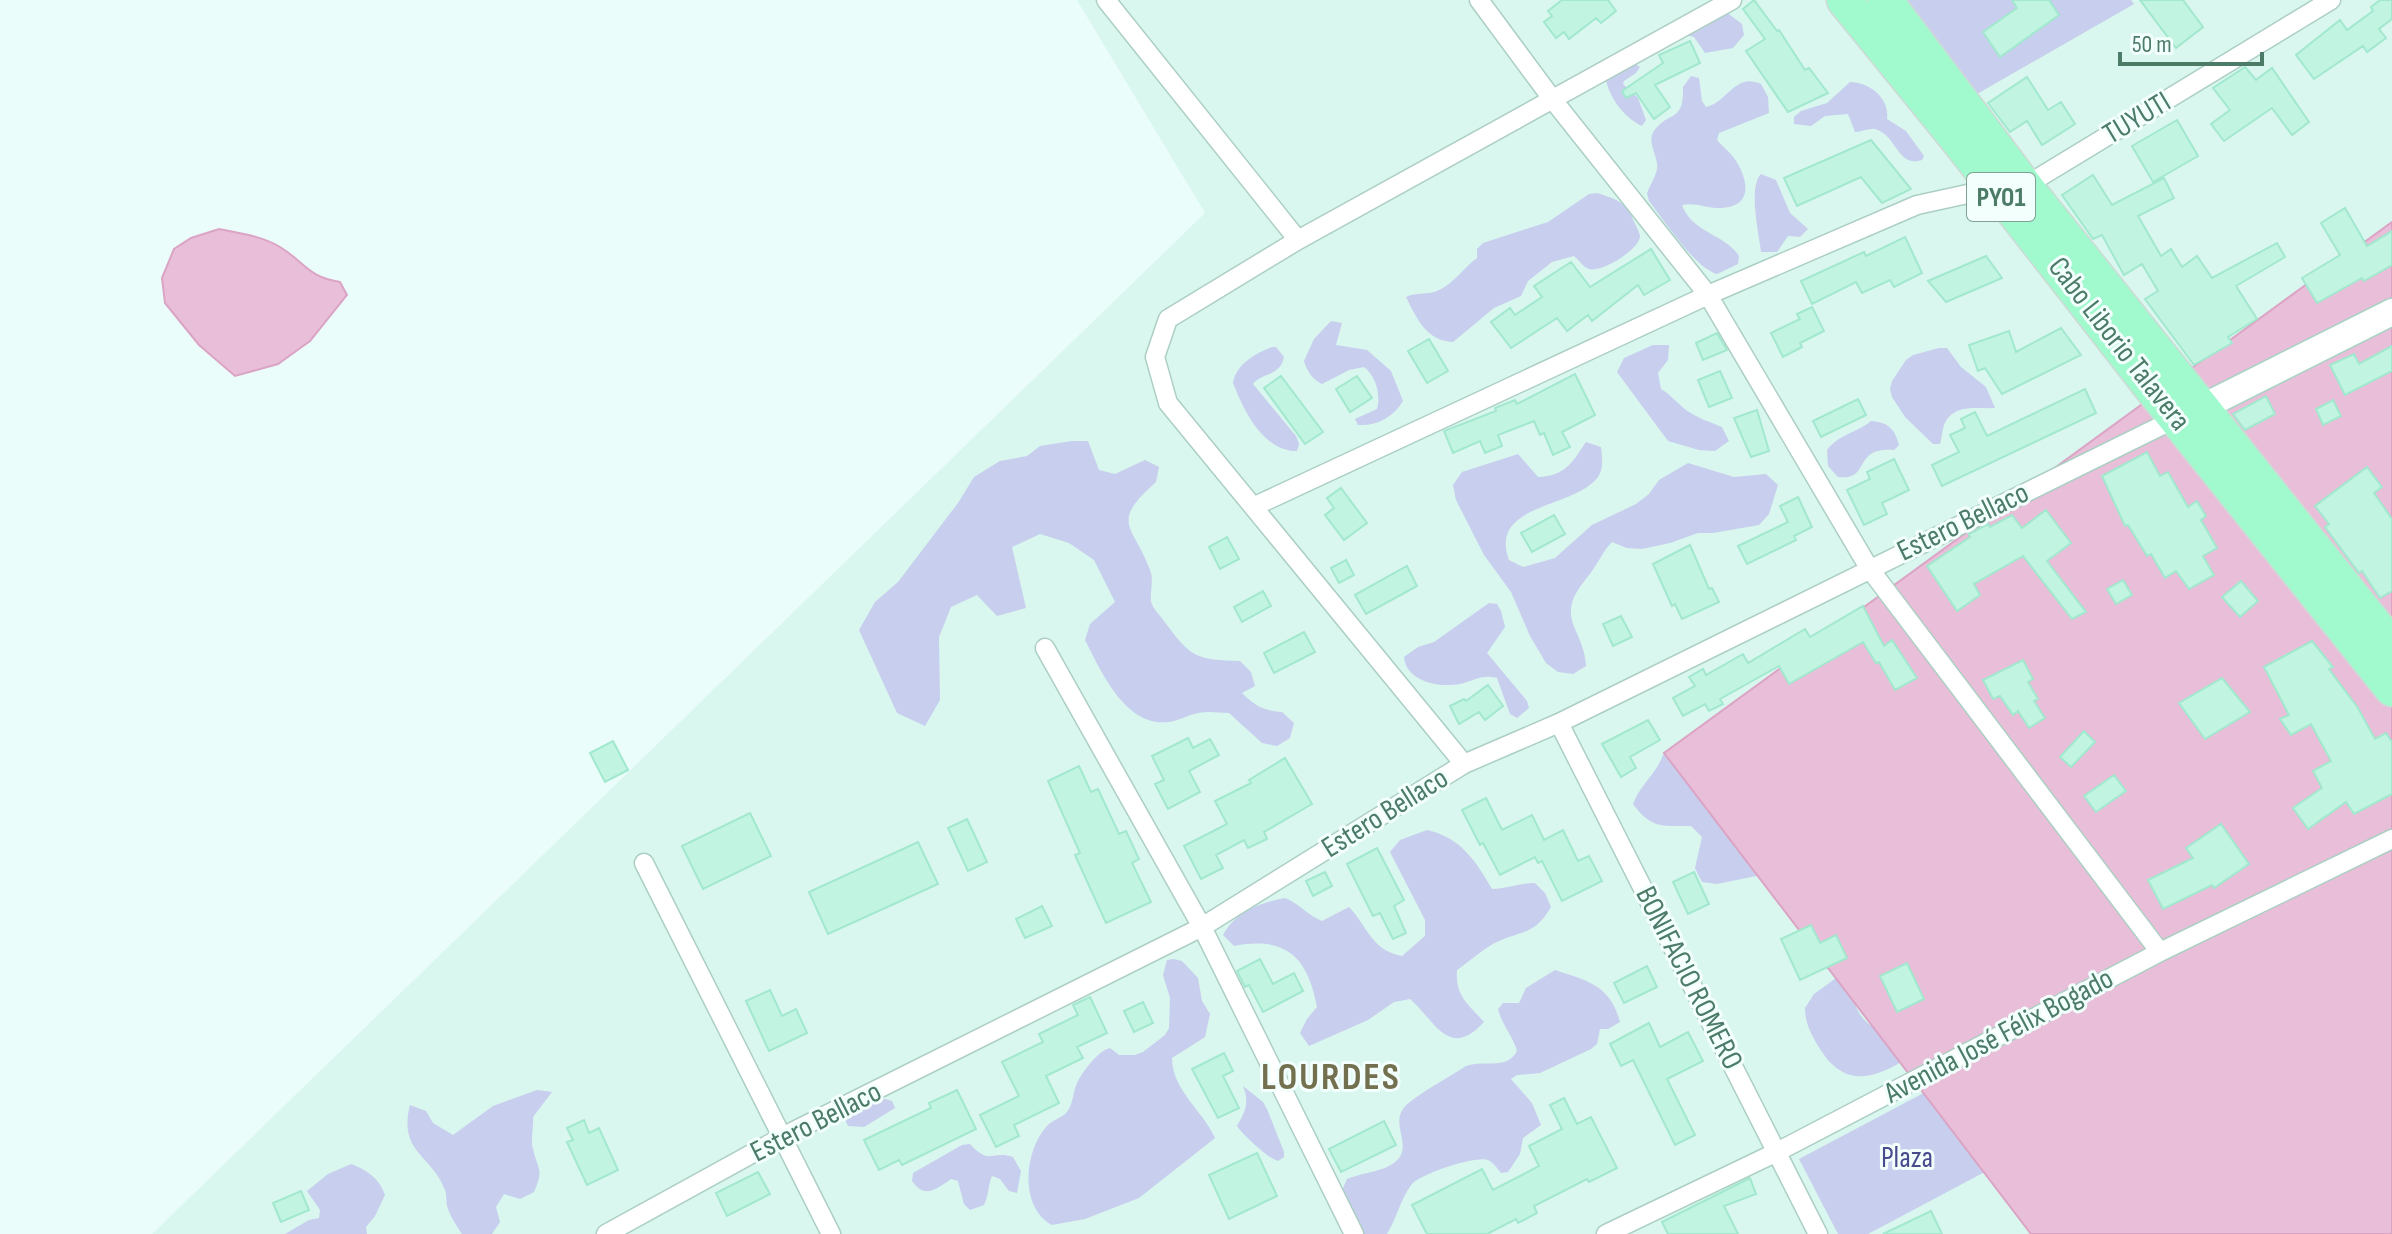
<svg xmlns="http://www.w3.org/2000/svg" width="2392" height="1234" viewBox="0 0 2392 1234" font-family="'Sofia Sans Condensed',sans-serif">
<style>
.residential{fill:#d9f6ef}
.green{fill:#c8ceed}
.water{fill:#e9bed8;stroke:#dba4c5;stroke-width:2}
.building{fill:#c2f4e2;stroke:#a1e8ce;stroke-width:2}
.lines{fill:none;stroke-linecap:round;stroke-linejoin:round}
.street-casing{stroke:#accfc4;stroke-width:21}
.secondary-casing{stroke:#aad2c6;stroke-width:29}
.highway-casing{stroke:#cddad5;stroke-width:37}
.street{stroke:#fff;stroke-width:18}
.secondary{stroke:#fff;stroke-width:26}
.highway{stroke:#a1f9ce;stroke-width:34}
.labels{text-anchor:middle;dominant-baseline:central;stroke-width:6;stroke-linejoin:round;paint-order:stroke}
.shield{fill:#f3fffd;stroke:#7ea395;stroke-width:2}
.shield-label{font-size:28px;font-weight:bold;fill:#4c7b68}
.street-label{font-size:30px;fill:#4c7b68;stroke:#f3fffd}
.park-label{font-size:30px;fill:#484c8d;stroke:#f3fffd}
.district-label{font-size:38px;font-weight:bold;letter-spacing:2px;fill:#73704f;stroke:#f3fffd}
</style>
<rect width="100%" height="100%" fill="#ebfdfb"/>
<path class="residential" d="M1077 0H2392V1234H152L1205 213Z"/>
<path class="green" d="M1726 0H1741L1726 12 1742 24 1744 35 1733 48 1705 53 1694 37 1686 35Z
M1894 0H2131L2134 4 1970 98Z
M1630 60 1640 67 1636 73 1624 81 1623 84 1638 98 1646 120 1642 126C1623 117 1607 95 1605 74Z
M1691 76 1699 78 1702 101 1706 107C1728 102 1735 72 1761 84L1768 97 1769 113 1719 133 1717 140C1722 146 1730 152 1734 158 1749 179 1754 208 1719 208 1706 208 1696 202 1682 205 1692 233 1725 234 1739 256L1738 264 1717 274C1695 268 1664 220 1649 201L1647 193C1650 185 1656 176 1657 169 1659 157 1646 142 1654 131 1669 110 1684 124 1683 87Z
M1850 82C1869 82 1890 98 1887 119L1906 131 1924 156 1922 160C1897 168 1897 135 1875 129 1870 128 1861 132 1855 132L1848 114 1825 116 1811 126 1794 124V117L1801 111 1827 103Z
M1761 174 1776 180 1790 213 1808 229 1800 237 1788 236 1777 252H1761C1759 234 1748 187 1761 174Z
M1598 193C1619 201 1626 201 1635 224 1636 225 1640 234 1640 236 1640 249 1602 273 1589 269 1583 267 1579 260 1574 256L1552 262 1528 281 1521 296 1494 308 1453 342C1426 341 1416 317 1406 297 1416 292 1427 295 1437 291 1454 284 1463 268 1477 258V249L1483 243 1548 222 1589 194Z
M1331 321 1342 323 1336 345 1367 350 1391 371 1403 401C1393 417 1378 426 1358 425L1355 419 1377 409C1381 395 1376 376 1364 367L1349 370 1322 384C1312 379 1307 371 1304 361L1314 339Z
M1653 345H1669L1668 360 1658 373 1661 389C1671 395 1677 403 1686 410 1697 418 1710 422 1722 427L1729 441 1715 451 1699 450 1668 441 1617 372 1624 358Z
M1272 347H1276L1284 357C1280 377 1262 372 1253 384L1296 436 1299 444 1297 451C1263 451 1244 411 1233 383 1236 364 1256 353 1272 347Z
M1939 348H1947L1961 367 1986 387 1995 408C1977 409 1953 403 1944 425 1942 431 1942 437 1940 444H1933L1905 417 1892 397 1890 389 1892 381 1906 360 1913 355Z
M1871 421C1888 422 1895 429 1899 445L1894 450C1851 447 1872 481 1838 477L1828 466 1827 450C1839 434 1857 433 1871 421Z
M1072 441H1088L1099 470 1115 474 1145 460 1159 467 1156 482C1109 524 1133 524 1150 570 1154 580 1150 591 1151 601 1152 608 1160 615 1164 621 1190 657 1196 660 1240 661L1251 672 1255 686 1242 693C1255 706 1264 711 1282 712L1294 723 1290 738 1277 746 1262 743 1229 713C1219 713 1208 711 1198 713 1188 715 1178 721 1168 722 1125 727 1101 671 1085 640L1090 624 1115 602 1094 560 1069 543 1040 534 1012 547 1026 608 997 616 977 595 951 607 939 637 940 700 925 726 897 713 859 630 875 602 898 582 958 503 974 477 1000 461 1027 456 1040 446Z
M1586 442 1601 447C1602 457 1604 468 1598 477 1574 509 1488 503 1509 560L1523 567 1555 558 1592 525 1636 504 1649 494 1659 480 1688 463 1734 477 1766 474 1778 485 1769 514 1759 525 1713 533H1698L1670 543 1642 549 1627 548 1612 542C1604 550 1601 558 1594 568 1582 586 1565 599 1573 624 1579 639 1585 649 1586 666L1573 674 1558 672 1546 663 1530 636 1511 592 1484 555 1456 500 1453 485 1462 472 1518 454 1538 477C1565 476 1572 463 1586 442Z
M1489 603 1497 604 1501 611 1505 627 1487 653 1527 701 1529 708 1517 718 1510 714 1497 678C1481 674 1474 681 1460 684 1438 688 1406 681 1404 657L1418 647 1434 642Z
M1664 753 1696 754 1766 874 1717 884 1702 882 1695 868 1702 837 1691 826C1663 826 1651 829 1633 804 1640 785 1657 773 1664 753Z
M1427 830C1460 837 1476 861 1492 889 1507 889 1519 883 1535 883L1545 893 1551 907C1535 934 1525 930 1499 941 1485 947 1470 961 1457 970 1455 996 1468 1004 1484 1022 1449 1060 1436 1022 1410 999L1394 1002 1368 1020 1309 1046 1300 1033 1307 1019 1317 1007C1308 957 1286 936 1234 946L1223 935C1236 911 1259 903 1285 898 1300 904 1307 915 1322 921L1349 907C1368 927 1371 950 1402 956L1425 936V920L1390 852 1400 840Z
M1174 959 1182 961 1198 978 1202 1001 1210 1014 1205 1037 1172 1058C1172 1090 1203 1111 1215 1138L1139 1198 1085 1219 1052 1225C1019 1207 1024 1151 1047 1126 1052 1120 1062 1118 1067 1112 1073 1105 1073 1092 1077 1083 1083 1071 1098 1051 1110 1048L1119 1055H1135L1143 1052 1165 1035 1169 1028 1170 998 1163 975 1167 960Z
M1854 965C1854 980 1851 998 1858 1011 1867 1030 1900 1041 1918 1051 1883 1075 1848 1094 1820 1049 1812 1036 1805 1024 1805 1008L1814 994Z
M1555 970C1588 981 1610 985 1620 1022L1608 1029H1600L1597 1044 1591 1049 1540 1073 1517 1075 1511 1079 1532 1103 1541 1125 1523 1138 1520 1154 1508 1172 1501 1173C1497 1168 1493 1162 1488 1160 1476 1155 1420 1174 1412 1184 1400 1199 1397 1218 1387 1234H1361L1340 1195 1347 1179C1363 1172 1388 1172 1399 1158 1410 1143 1392 1124 1403 1109 1410 1098 1453 1075 1466 1066 1483 1059 1507 1071 1517 1051 1513 1036 1502 1025 1498 1009L1503 1003H1519L1526 988Z
M1967 1070 2013 1157 1868 1234H1838L1799 1159Z
M1243 1086 1263 1102 1267 1109 1284 1152V1157L1278 1161C1269 1159 1242 1134 1237 1126 1245 1112 1250 1103 1243 1086Z
M537 1090 552 1092 533 1117C534 1127 530 1140 533 1149 538 1171 544 1168 534 1192L520 1199 504 1194 496 1207 500 1222 492 1234H462C456 1225 450 1216 447 1206 446 1200 447 1193 444 1188 431 1155 398 1152 410 1105L426 1111 433 1123 453 1135 493 1106Z
M885 1099 892 1101 895 1108 864 1127 848 1126 845 1119C849 1102 870 1102 885 1099Z
M970 1144C990 1166 991 1150 1013 1157L1021 1171 1017 1193 1009 1191 1000 1179 992 1176C988 1185 989 1195 984 1205L970 1210 964 1204 958 1181 951 1179C935 1190 925 1199 912 1181L913 1173 962 1145Z
M351 1164C367 1170 379 1178 385 1195L375 1216 366 1227 367 1234H285L309 1220 319 1218 320 1210 307 1191 328 1174Z"/>
<path class="water" d="M2392 222V1234H2031L1664 753Z
M219 229C239 233 262 236 280 247 306 263 306 276 340 282L347 295 310 341 278 364 235 376 199 345 165 303 162 278 174 249 191 238Z"/>
<path class="building" d="M1562 0H1608L1616 11 1601 23 1596 18 1569 39 1564 32 1556 38 1544 22 1552 16 1548 11Z
M1754 0 1777 31 1779 30 1805 70 1809 68 1828 93 1788 112 1746 51 1765 39 1743 9Z
M2012 0H2049L2059 15 2000 57 1983 32 2017 8Z
M2140 0H2183L2203 27 2176 48Z
M2380 0H2392V19L2379 29 2386 38 2367 52 2363 46 2314 79 2296 55 2340 20 2347 30 2373 11 2371 7Z
M1690 41 1700 63 1655 85 1670 107 1654 119 1636 93 1626 98 1622 91 1663 63 1659 55Z
M2245 67 2256 80 2272 68 2309 122 2292 135 2272 108 2224 141 2211 124 2230 110 2213 88Z
M2027 77 2048 110 2061 102 2075 124 2042 145 2027 121 2010 132 1988 103Z
M2177 120 2198 156 2153 182 2132 146Z
M1871 140 1911 189 1882 203 1861 177 1797 206 1784 178Z
M2093 175 2112 205 2164 178 2174 198 2138 216 2161 256 2171 249 2182 267 2197 256 2212 278 2277 243 2285 257 2236 286 2257 319 2228 337 2232 343 2194 365 2145 299 2158 291 2142 264 2124 275 2102 235 2093 239 2062 195Z
M2345 208 2367 246 2392 231V265L2364 281 2362 278 2317 303 2302 278 2340 255 2321 223Z
M1905 237 1922 273 1894 287 1890 280 1862 293 1856 282 1812 304 1801 281 1864 252 1866 256Z
M1651 249 1670 280 1644 295 1638 285 1592 321 1588 315 1567 331 1557 318 1511 348 1491 322 1510 308 1515 315 1542 297 1534 286 1571 262 1590 287Z
M1986 256 2002 278 1946 302 1928 281Z
M1812 307 1824 331 1800 343 1802 347 1783 357 1771 333 1800 319 1797 314Z
M2061 328 2081 355 2002 394 1985 368 1978 371 1969 345 2009 331 2016 352Z
M1717 333 1727 350 1703 360 1696 343Z
M1429 339 1448 371 1427 383 1408 351Z
M2392 346V371L2345 395 2330 365 2354 354 2359 364Z
M1720 371 1732 398 1709 407 1698 380Z
M1575 374 1595 415 1562 432 1570 447 1553 455 1544 433 1540 435 1534 421 1498 435 1502 446 1485 453 1480 441 1453 453 1444 431 1496 411 1495 408 1515 400 1517 404Z
M1281 376 1323 432 1305 444 1264 388Z
M1357 376 1372 398 1350 412 1336 389Z
M2085 389 2096 413 1942 486 1932 465 1959 452 1950 435 1965 428 1961 419 1975 412 1987 436Z
M2266 396 2275 414 2245 430 2233 414Z
M1858 399 1866 415 1821 437 1813 421Z
M2333 400 2341 416 2323 425 2316 409Z
M1757 410 1769 451 1751 457 1734 418Z
M2147 452 2160 476 2168 472 2188 507 2197 501 2206 516 2201 520 2217 548 2203 556 2214 575 2189 589 2176 571 2165 578 2151 554 2147 556 2128 525 2125 526 2102 476Z
M1894 459 1909 490 1882 503 1887 514 1864 525 1847 490 1870 479 1867 472Z
M2367 467 2382 487 2374 493 2392 519V591L2380 598 2362 571 2359 573 2325 527 2329 524 2315 506Z
M1341 488 1367 523 1344 540 1325 515 1334 508 1327 498Z
M1798 497 1812 527 1794 536 1796 540 1747 564 1738 546 1788 522 1780 506Z
M2046 510 2071 543 2047 561 2086 612 2072 619 2023 556 1974 584 1980 595 1957 611 1927 566 1970 537 1969 534 1988 524 1990 527 2012 515 2022 528Z
M1554 515 1565 534 1532 552 1521 533Z
M1227 537 1239 559 1220 569 1209 547Z
M1690 545 1709 589 1712 588 1719 602 1682 619 1675 604 1672 606 1653 564Z
M1346 560 1354 575 1339 583 1331 568Z
M1407 566 1417 586 1366 614 1355 595Z
M2123 580 2132 595 2116 604 2107 589Z
M2241 581 2258 601 2240 617 2222 597Z
M1263 591 1271 606 1242 622 1234 607Z
M1863 606 1884 646 1892 640 1917 678 1895 690 1879 662 1876 663 1863 642 1789 684 1779 666 1720 699 1723 704 1709 711 1705 704 1683 716 1673 698 1695 686 1689 677 1703 669 1706 675 1743 654 1748 663 1805 629 1810 637Z
M1621 616 1632 637 1613 646 1603 624Z
M1304 632 1315 652 1274 673 1264 653Z
M2312 641 2333 667 2329 669 2358 708 2375 739 2386 733 2392 742V794L2354 814 2346 802 2308 829 2293 808 2322 788 2313 771 2331 761 2311 724 2291 735 2280 719 2289 715 2264 667Z
M2023 660 2033 679 2028 682 2038 699 2034 701 2045 718 2029 728 2018 711 2013 715 2000 696 1993 699 1983 680Z
M2222 678 2250 712 2205 739 2179 703Z
M1488 685 1503 706 1485 720 1479 712 1459 724 1450 706 1464 699 1466 701Z
M1648 720 1660 740 1630 757 1636 768 1621 777 1602 744Z
M2084 731 2095 742 2071 767 2060 757Z
M1188 738 1193 748 1210 739 1219 755 1189 771 1200 792 1168 809 1155 784 1164 780 1152 756Z
M613 741 628 770 605 782 590 753Z
M1285 758 1312 804 1264 832 1267 839 1248 848 1244 840 1216 855 1223 868 1201 879 1184 846 1227 824 1215 801 1251 783 1249 780Z
M1079 766 1091 792 1098 789 1119 834 1126 831 1139 859 1132 863 1151 902 1106 923 1075 855 1080 853 1048 781Z
M2114 775 2126 791 2096 812 2084 796Z
M1486 798 1502 830 1532 815 1544 840 1563 830 1578 861 1589 856 1602 881 1562 901 1542 861 1538 863 1535 857 1500 875 1483 843 1480 845 1462 810Z
M750 813 771 856 703 889 682 846Z
M967 819 987 862 968 871 948 828Z
M2221 824 2249 864 2214 888 2212 885 2163 909 2148 880 2193 858 2186 848Z
M918 842 938 884 828 934 809 892Z
M1377 848 1404 900 1394 906 1406 933 1393 939 1380 913 1373 916 1347 864Z
M1325 872 1332 886 1313 896 1306 881Z
M1694 872 1709 904 1688 914 1673 882Z
M1042 906 1052 926 1025 938 1016 919Z
M1811 925 1820 943 1836 935 1847 958 1800 980 1781 939Z
M1260 959 1273 984 1294 973 1303 991 1263 1012 1249 985 1245 987 1237 971Z
M1907 963 1924 999 1897 1012 1880 976Z
M1647 966 1657 987 1624 1003 1614 983Z
M770 990 782 1016 796 1009 807 1033 769 1051 746 1001Z
M1090 997 1107 1033 1077 1047 1083 1058 1046 1076 1059 1103 1014 1125 1019 1136 996 1147 980 1115 1019 1096 1002 1062 1043 1042 1039 1034 1078 1015 1073 1005Z
M1143 1002 1153 1023 1134 1032 1124 1011Z
M1649 1023 1660 1047 1688 1032 1703 1061 1667 1079 1695 1135 1675 1145 1633 1060 1621 1066 1610 1044Z
M1224 1053 1233 1071 1223 1076 1239 1108 1218 1118 1192 1069Z
M957 1090 976 1129 902 1165 899 1160 879 1170 864 1140 931 1108 929 1103Z
M1564 1098 1577 1124 1591 1117 1617 1168 1589 1182 1587 1179 1534 1206 1537 1213 1518 1223 1516 1219 1487 1234H1427L1412 1205 1482 1169 1493 1190 1539 1166 1529 1146 1562 1129 1550 1105Z
M584 1120 589 1133 599 1128 618 1170 587 1185 567 1142 573 1140 567 1128Z
M1384 1121 1396 1145 1341 1172 1329 1149Z
M1257 1153 1277 1196 1229 1219 1209 1175Z
M758 1172 770 1194 727 1216 716 1193Z
M1750 1178 1756 1194 1724 1206 1738 1234H1668L1662 1222Z
M301 1191 309 1210 281 1222 273 1203Z
M1931 1211 1942 1234H1883Z"/>
<g class="lines">
<defs>
<path id="street" d="M1106 0 1298 240
M1479 0 1553 100 1708 295 1869 568 2160 952
M2025 186 2331 0
M1255 506 1708 295 1917 205 1995 188
M1045 648 1202 927 1354 1234
M1559 723 1818 1234
M1464 764 1168 403 1155 357 1168 319 1298 240 1732 0
M644 863 831 1234
M606 1234 784 1136 1202 927 1464 764 1559 723 2177 418
M1606 1234 1777 1152 2160 952 2392 839"/>
<path id="secondary" d="M2201 408 2392 312"/>
<path id="highway" d="M1844 0 1957 139 2157 395 2392 689
M1885 0 2025 186 2392 646"/>
</defs>
<use href="#street" class="street-casing"/>
<use href="#secondary" class="secondary-casing"/>
<use href="#highway" class="highway-casing"/>
<use href="#street" class="street"/>
<use href="#secondary" class="secondary"/>
<use href="#highway" class="highway"/>
</g>
<g class="labels">
<rect class="shield" x="1967" y="173" width="68" height="48" rx="6"/>
<g class="shield-label">
<text x="2001" y="197">PY01</text>
</g>
<g class="street-label">
<text transform="translate(2137 118) rotate(-31)">TUYUTI</text>
<text transform="translate(2119 344) rotate(52)">Cabo Liborio Talavera</text>
<text transform="translate(1963 522) rotate(-26)">Estero Bellaco</text>
<text transform="translate(1385 813) rotate(-32)">Estero Bellaco</text>
<text transform="translate(1689 978) rotate(63)">BONIFACIO ROMERO</text>
<text transform="translate(1999 1036) rotate(-28)">Avenida José Félix Bogado</text>
<text transform="translate(816 1122) rotate(-27)">Estero Bellaco</text>
</g>
<g class="park-label">
<text x="1907" y="1158">Plaza</text>
</g>
<g class="district-label">
<text x="1331" y="1077">LOURDES</text>
</g>
</g>
<path d="M2120 52v12h142v-12" fill="none" stroke="#4c7b68" stroke-width="4"/>
<text x="2132" y="52" font-size="24" fill="#4c7b68" stroke="#f3fffd" stroke-width="6" paint-order="stroke">50 m</text>
</svg>
